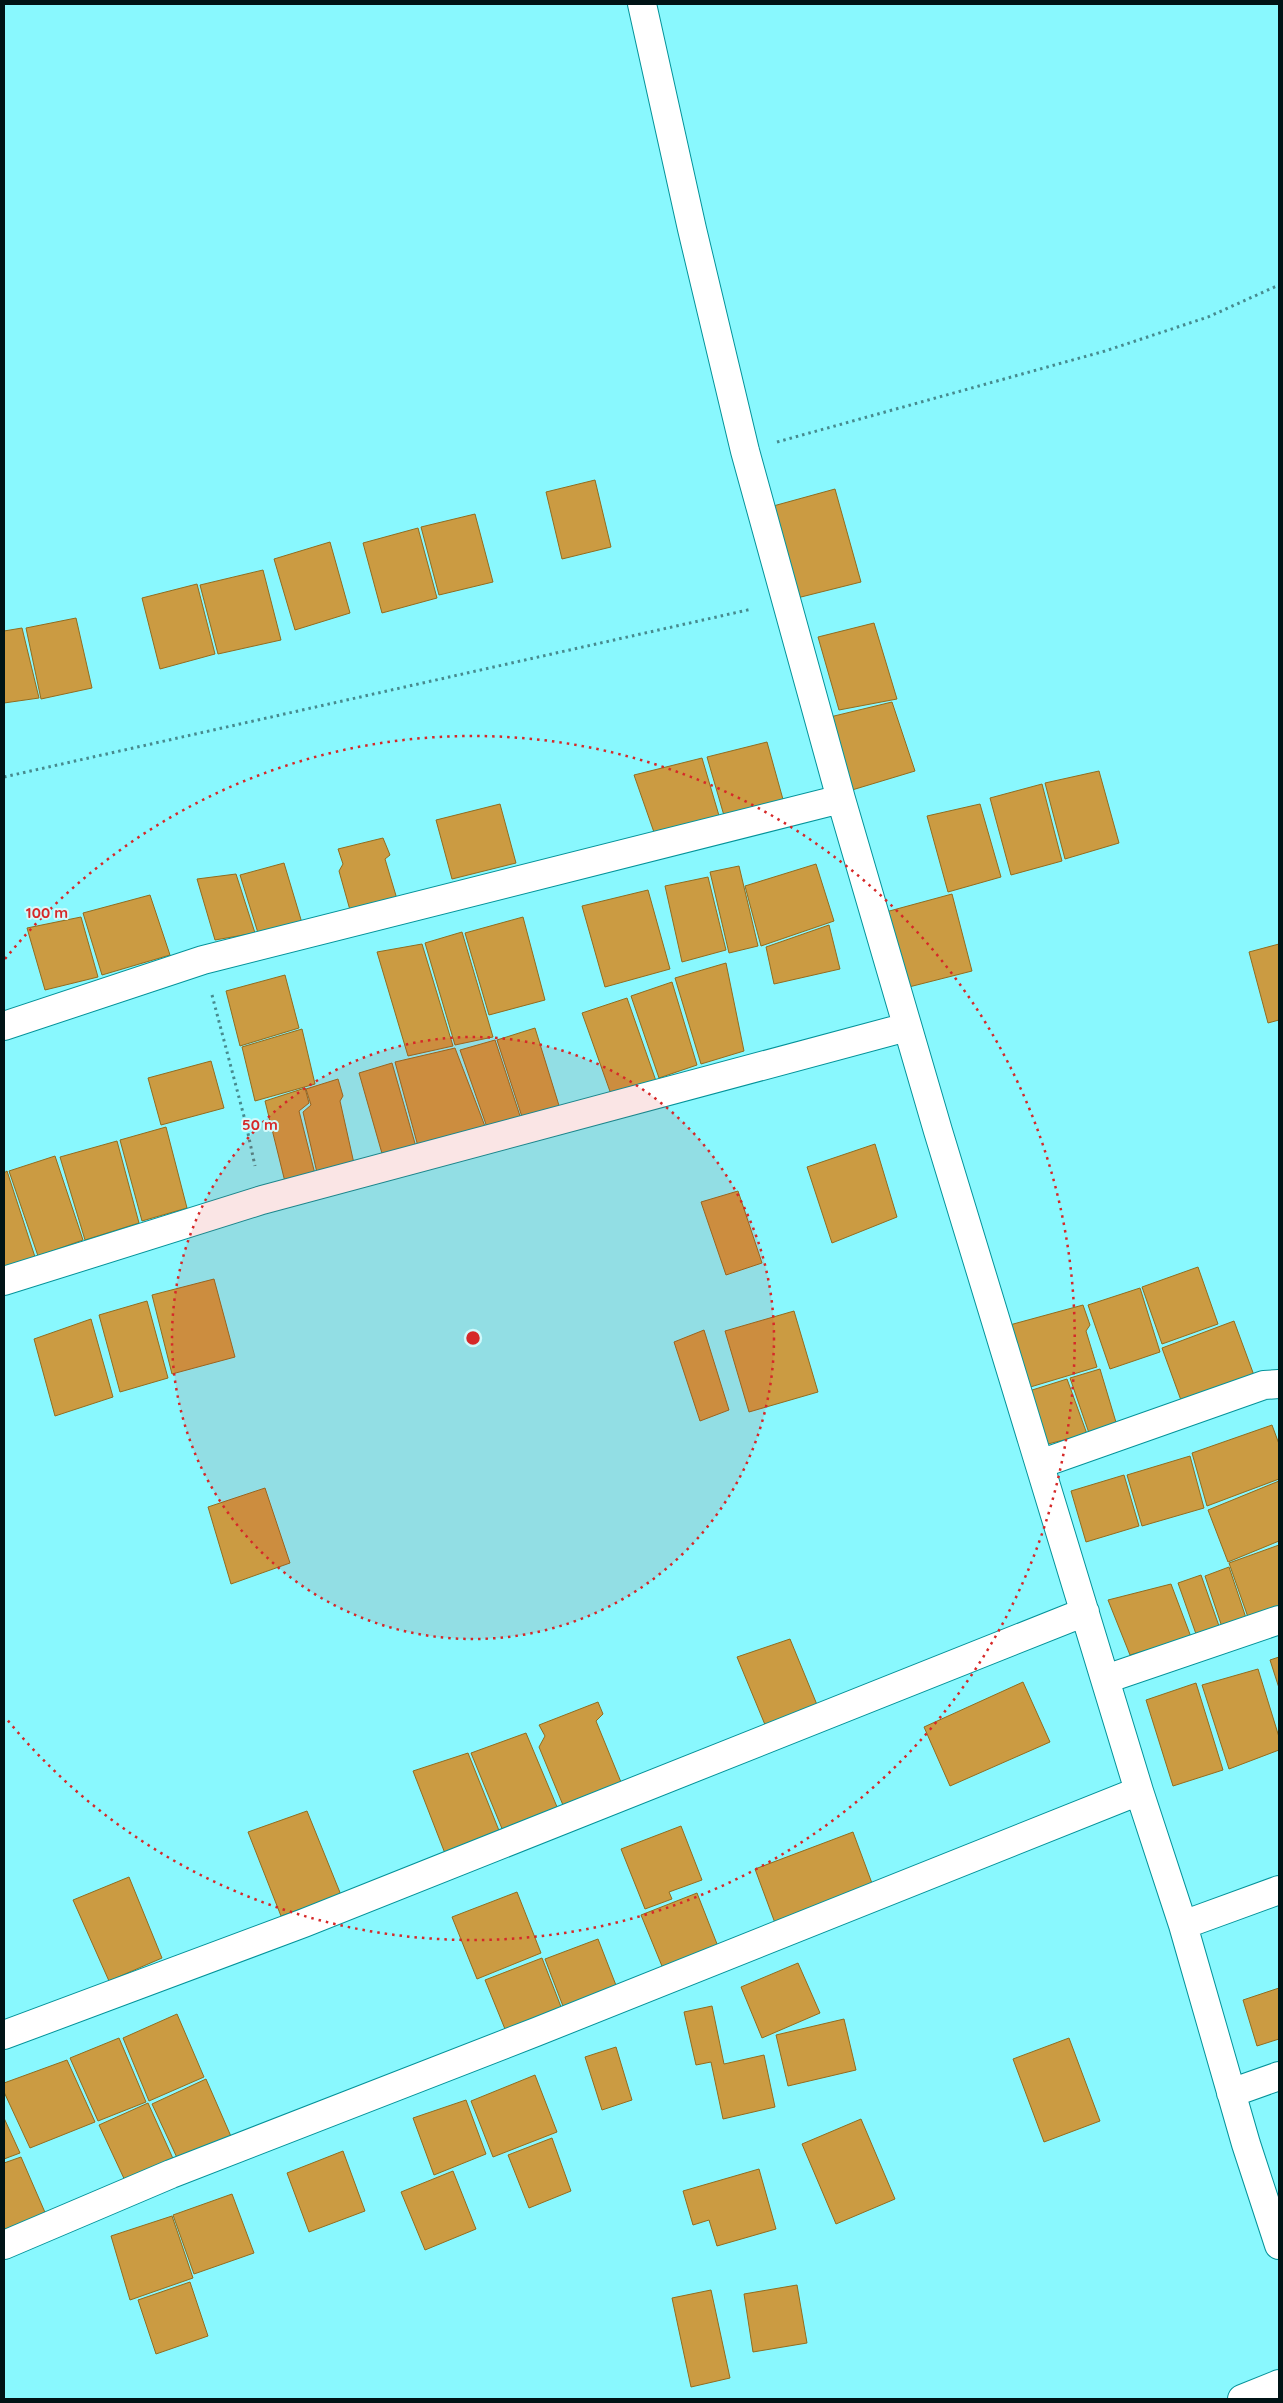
<svg xmlns="http://www.w3.org/2000/svg" width="1283" height="2403" viewBox="0 0 1283 2403" font-family="Quicksand,sans-serif">
<style>
.building{fill:#cb9b42;stroke:#926c1f}
.lines{fill:none;stroke-linecap:round;stroke-linejoin:round}
.minor-casing{stroke:#04939a;stroke-width:30}
.path{stroke:#478a8e;stroke-width:3;stroke-dasharray:2.5 4;stroke-linecap:butt}
.minor{stroke:#fff;stroke-width:28}
.ring{fill:none;stroke:#d62828;stroke-width:2.5;stroke-dasharray:2.5 5}
.centre{fill:#d62828;stroke:#d1f9fb;stroke-width:2.5}
.ring-label{font-size:15px;text-anchor:middle;font-weight:bold;fill:#d62828;stroke:#d1f9fb;stroke-width:4;stroke-linejoin:round;paint-order:stroke}
</style>
<rect width="100%" height="100%" fill="#89f8fe"/>
<path class="building" d="M595 480 611 547 562 559 546 492Z
M835 489 861 582 793 599 766 508Z
M475 514 493 582 439 595 421 527Z
M418 528 437 598 382 613 363 543Z
M330 542 350 613 295 630 274 559Z
M263 570 281 640 218 654 200 585Z
M197 584 215 654 160 669 142 598Z
M76 618 92 688 41 699 26 628Z
M874 623 897 699 839 710 818 637Z
M22 628 39 698 4 703V631Z
M892 702 915 771 852 790 830 717Z
M767 742 784 803 725 819 707 757Z
M702 758 720 819 656 838 634 775Z
M1099 771 1119 843 1065 859 1045 783Z
M1042 784 1062 861 1011 875 990 798Z
M500 804 516 863 452 879 436 820Z
M980 804 1001 877 948 892 927 816Z
M383 838 390 855 385 859 397 899 350 910 339 871 343 864 338 849Z
M284 863 302 923 258 933 240 875Z
M816 864 834 921 761 946 745 886Z
M739 866 758 946 729 953 710 872Z
M236 874 255 933 215 940 197 879Z
M708 877 726 950 682 962 665 886Z
M648 890 670 969 605 987 582 906Z
M952 894 972 971 901 989 882 913Z
M150 895 170 955 102 975 83 913Z
M81 917 98 977 45 990 27 928Z
M523 917 545 1000 489 1015 465 933Z
M829 925 840 969 774 984 766 947Z
M462 932 493 1037 455 1045 425 943Z
M422 944 453 1046 408 1056 377 952Z
M1279 944V1020L1268 1023 1249 952Z
M726 963 744 1051 701 1064 675 978Z
M285 975 299 1028 240 1046 226 991Z
M672 982 697 1065 659 1078 631 996Z
M627 998 656 1081 612 1097 582 1013Z
M535 1028 561 1112 524 1123 497 1040Z
M302 1029 315 1084 255 1101 242 1047Z
M495 1040 522 1122 489 1133 460 1050Z
M455 1048 486 1129 419 1150 395 1062Z
M211 1061 224 1108 161 1125 148 1078Z
M392 1063 418 1154 385 1164 359 1073Z
M338 1079 343 1096 340 1101 355 1168 318 1177 303 1112 311 1105 306 1089Z
M305 1088 309 1103 299 1111 316 1178 286 1186 265 1101Z
M166 1127 187 1208 142 1221 120 1140Z
M117 1141 139 1223 85 1240 60 1157Z
M875 1144 897 1217 832 1243 807 1167Z
M55 1156 83 1240 38 1256 9 1171Z
M7 1171 35 1257 4 1267V1173Z
M738 1191 762 1263 726 1275 701 1202Z
M1198 1267 1218 1324 1162 1344 1142 1287Z
M214 1279 235 1357 172 1374 152 1295Z
M1140 1288 1160 1352 1110 1369 1088 1305Z
M147 1301 168 1378 120 1392 99 1315Z
M1083 1305 1090 1325 1086 1331 1097 1367 1027 1388 1006 1326Z
M794 1311 818 1392 749 1412 725 1331Z
M91 1319 113 1397 55 1416 34 1339Z
M1234 1321 1255 1378 1182 1403 1162 1348Z
M704 1330 729 1410 700 1421 674 1342Z
M1100 1369 1118 1429 1090 1436 1070 1378Z
M1067 1379 1087 1434 1048 1444 1029 1391Z
M1272 1425 1279 1444V1479L1207 1506 1192 1453Z
M1190 1456 1204 1508 1142 1526 1127 1475Z
M1124 1475 1139 1526 1086 1542 1071 1491Z
M1279 1481V1541L1228 1562 1208 1510Z
M265 1488 290 1563 231 1584 208 1507Z
M1279 1545V1609L1249 1620 1229 1563Z
M1229 1567 1247 1621 1223 1630 1205 1576Z
M1201 1575 1219 1626 1196 1634 1178 1583Z
M1171 1584 1191 1637 1130 1655 1108 1600Z
M790 1639 820 1712 768 1732 737 1657Z
M1279 1657V1688L1270 1660Z
M1258 1669 1279 1737V1750L1229 1769 1202 1685Z
M1023 1682 1050 1742 950 1786 924 1727Z
M1196 1683 1223 1770 1173 1786 1146 1700Z
M598 1702 603 1714 596 1721 623 1787 565 1810 539 1747 545 1736 539 1725Z
M526 1733 560 1814 505 1836 471 1753Z
M468 1753 502 1838 446 1856 413 1771Z
M307 1811 341 1895 281 1916 248 1832Z
M681 1826 702 1880 669 1892 672 1899 645 1909 621 1849Z
M853 1832 873 1886 775 1923 755 1869Z
M129 1877 162 1958 109 1981 73 1900Z
M517 1892 541 1953 477 1979 452 1917Z
M697 1893 719 1949 664 1971 641 1915Z
M598 1939 619 1993 566 2014 545 1959Z
M542 1958 563 2012 507 2034 485 1980Z
M798 1963 820 2013 762 2038 741 1987Z
M1279 1988V2039L1257 2046 1243 2000Z
M712 2006 724 2064 764 2055 775 2107 723 2119 711 2062 696 2065 684 2012Z
M177 2014 204 2077 149 2101 123 2038Z
M844 2019 856 2070 788 2086 776 2035Z
M119 2038 146 2102 98 2121 70 2058Z
M1069 2038 1100 2121 1044 2142 1013 2059Z
M616 2047 632 2100 602 2110 585 2057Z
M67 2060 95 2122 30 2148 4 2092V2083Z
M535 2075 557 2132 493 2157 471 2101Z
M206 2079 233 2141 179 2162 152 2104Z
M466 2100 486 2154 434 2175 413 2118Z
M148 2103 175 2163 127 2185 99 2125Z
M4 2118 20 2153 4 2159Z
M861 2119 895 2199 836 2224 802 2144Z
M552 2138 571 2191 529 2208 508 2155Z
M343 2151 365 2211 309 2232 287 2173Z
M21 2157 47 2217 4 2233V2163Z
M759 2169 776 2229 717 2246 709 2220 693 2225 683 2191Z
M453 2171 476 2229 425 2250 401 2192Z
M232 2194 254 2253 194 2274 173 2215Z
M172 2216 193 2278 130 2300 111 2236Z
M190 2282 208 2336 156 2354 138 2300Z
M797 2285 807 2343 753 2352 744 2294Z
M711 2290 730 2378 691 2387 672 2298Z"/>
<g class="lines">
<defs>
<path id="minor" d="M642 4 692 229 745 451 841 799 938 1131 1139 1791 1183 1925 1246 2144 1279 2245
M4 1026 203 960 841 799
M4 1281 262 1200 907 1027
M1040 1464 1264 1385 1279 1384
M1106 1679 1279 1620
M1183 1925 1279 1890
M4 2035 304 1923 1085 1612
M1231 2093 1279 2076
M4 2245 171 2174 536 2032 1139 1791
M1242 2399 1279 2384"/>
</defs>
<use href="#minor" class="minor-casing"/>
<path class="path" d="M777 442 1105 351 1208 317 1279 285
M4 777 752 609
M212 995 246 1124 255 1166"/>
<use href="#minor" class="minor"/>
</g>
<circle cx="473" cy="1338" r="301" fill="#d62828" fill-opacity=".12"/>
<g class="ring">
<circle cx="473" cy="1338" r="301"/>
<path d="M5 959A602 602 0 1 1 5 1717"/>
</g>
<circle cx="473" cy="1338" r="8" class="centre"/>
<g class="ring-label">
<text x="47" y="918">100 m</text>
<text x="260" y="1130">50 m</text>
</g>
<rect width="1283" height="2403" fill="none" stroke="#001315" stroke-width="10"/>
</svg>
